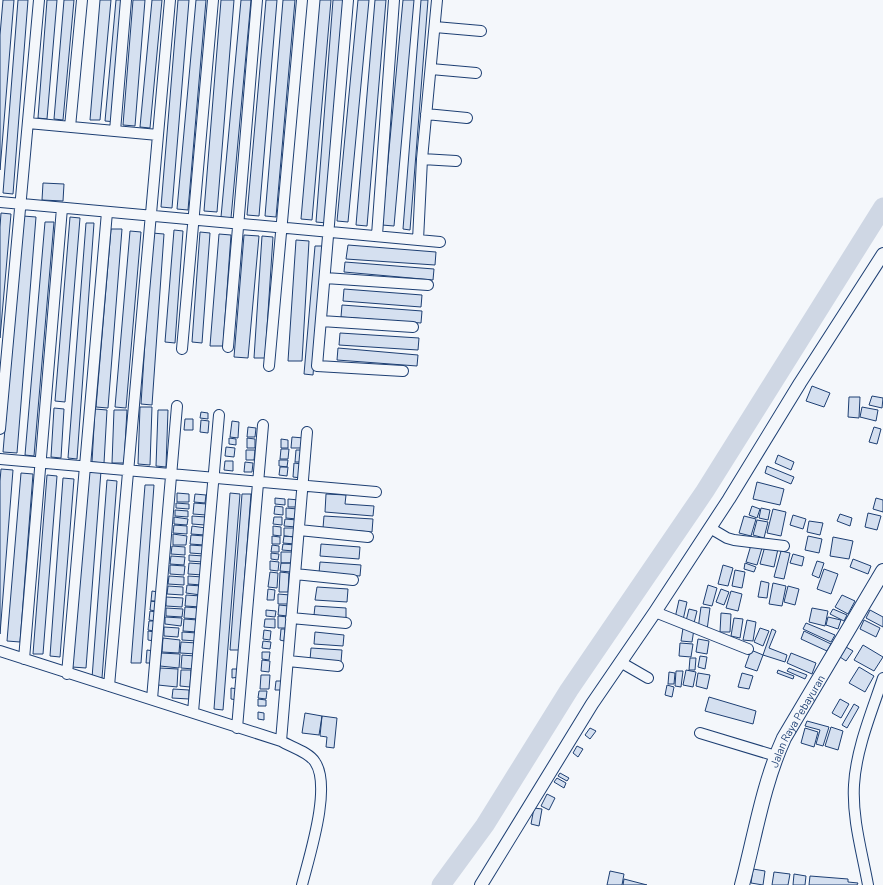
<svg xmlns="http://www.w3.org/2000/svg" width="883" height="885" viewBox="0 0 883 885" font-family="Barlow,sans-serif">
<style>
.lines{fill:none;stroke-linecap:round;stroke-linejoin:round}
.river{stroke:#cfd7e4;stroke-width:19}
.building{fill:#d5e0f0;stroke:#1d3f73}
.minor-casing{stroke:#1d3f73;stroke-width:12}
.tertiary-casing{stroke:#1d3f73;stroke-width:14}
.secondary-casing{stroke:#1d3f73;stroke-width:16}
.minor{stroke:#f4f7fb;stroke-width:10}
.tertiary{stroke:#f4f7fb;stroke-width:12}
.secondary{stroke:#f4f7fb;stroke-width:14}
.labels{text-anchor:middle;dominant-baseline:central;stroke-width:3;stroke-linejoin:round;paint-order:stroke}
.street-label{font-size:11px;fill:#1d3f73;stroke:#f4f7fb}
</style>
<rect width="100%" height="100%" fill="#f4f7fb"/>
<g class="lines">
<path class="river" d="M441 885 485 825 569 690 705 491 883 207"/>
</g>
<path class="building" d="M3 0H14L0 170V35Z
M18 0H28L13 194 3 193Z
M47 0H57L47 119 38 118Z
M64 0H74L63 120 54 119Z
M100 0H111L100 120H90Z
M116 0H128L117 122 105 121Z
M133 0H145L135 126 123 125Z
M152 0H162L150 128 140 127Z
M178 0H189L172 208 161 207Z
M196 0H206L188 210 177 209Z
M221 0H234L217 212 204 211Z
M241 0H251L231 218 221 217Z
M266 0H277L259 216 247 215Z
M283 0H295L276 217 265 216Z
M320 0H331L312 220 301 219Z
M333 0H343L327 223 316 222Z
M358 0H369L348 222 337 221Z
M375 0H386L367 226 356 225Z
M403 0H414L394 226 382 225Z
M421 0H428L410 230 403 229Z
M43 183 64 184 63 201 42 200Z
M1 213 11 214 0 338V227Z
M23 216 36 217 17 453 3 452Z
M70 217 80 218 65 402 55 401Z
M45 222H54L34 456 25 455Z
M86 223H94L77 459 68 458Z
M111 229H122L108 408 96 407Z
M174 230 183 231 175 343 165 342Z
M130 231 141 232 126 408 115 407Z
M200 232 210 233 202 343 192 342Z
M152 233 164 234 152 405 141 404Z
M219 234 231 235 223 346H210Z
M244 235 259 236 248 358 234 357Z
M262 236 273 237 265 358H254Z
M296 240 309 241 302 361H288Z
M348 245 436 252 435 265 346 259Z
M315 246H324L313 375 304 374Z
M345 262 434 269 433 280 344 272Z
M344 289 422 295 421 307 343 301Z
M342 305 422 311 421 323 341 317Z
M340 333 419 338 418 350 339 345Z
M338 348 418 355 417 366 337 360Z
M812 386 830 393 824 407 806 401Z
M872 396 883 398 882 408 869 405Z
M849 397H860L859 418 848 417Z
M140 407H152L150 465 138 464Z
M862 407 878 410 876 421 860 417Z
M54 408 64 409 61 458 51 457Z
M95 409 107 410 104 463 92 462Z
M114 410H127L124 463H112Z
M158 410H168L166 467 156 466Z
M201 412 208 413V419L200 418Z
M185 419H193V430H184Z
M201 420 209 421 208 433 200 432Z
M232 421 239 422 238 438 230 437Z
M248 427 256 428 255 437H247Z
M874 427 881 429 877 444 869 442Z
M292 437 304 438V448H291Z
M229 438 236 439V445L229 444Z
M247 438 255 439V448H247Z
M281 439 288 440V448H281Z
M226 447 235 448 234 457 225 456Z
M281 449H289L288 459H280Z
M246 450H255L254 460H246Z
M296 450H304L303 462H295Z
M778 455 794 462 791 470 775 463Z
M279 460H288L287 467 279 466Z
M225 461H233V471L224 470Z
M245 462 253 463 252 472H244Z
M294 463 302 464 301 478 293 477Z
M767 466 794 477 791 484 765 473Z
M280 467H288L287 476 279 475Z
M1 469 13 470 0 634V481Z
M88 470 101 471 86 668 72 667Z
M21 473 33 474 20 642 7 641Z
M47 475 57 476 43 654H33Z
M63 478 74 479 60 657 50 656Z
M107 480 117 481 102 678H92Z
M757 482 784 489 780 505 753 499Z
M145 485H154L141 663H131Z
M177 493 189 494V502H177Z
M230 493 240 494 223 710 214 709Z
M195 494 206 495 205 503 194 502Z
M242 494H251L239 650H230Z
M326 494 346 495 345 504 374 506 373 516 325 512Z
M275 498 285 499V505L275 504Z
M876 498 883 500V512L873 509Z
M288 499 299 500 298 507H288Z
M176 503 189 504V509L176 508Z
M194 503 207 504 206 515 193 514Z
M275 506 283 507V515L274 514Z
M752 506 760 509 757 518 749 515Z
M286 508 298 509 297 519 286 518Z
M761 508 770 510 768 520 759 518Z
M773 509 786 512 781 536 767 533Z
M175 510 188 511V517L175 516Z
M868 513 881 516 877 530 865 527Z
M840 514 852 518 850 526 837 521Z
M793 515 806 519 803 529 790 525Z
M192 516 206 517 205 525 192 524Z
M324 516 373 519 372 532 323 528Z
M744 516 756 519 751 536 739 533Z
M174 517 188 519 187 525 174 524Z
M274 517H282V525L273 524Z
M285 519 297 520 296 527 284 526Z
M757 520 768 522 764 538 753 535Z
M809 521 823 523 820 535 807 532Z
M174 525 187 526V534L173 533Z
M192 526 206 528 205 535 191 534Z
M273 526 281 527V536L273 535Z
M284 528H296L295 537 284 536Z
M173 534 187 536 186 545H173Z
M191 535 205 536 204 545 190 544Z
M272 536 280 537V544H272Z
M284 536 296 537 295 544 283 543Z
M808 536 822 539 819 553 805 550Z
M833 537 853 541 849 559 830 556Z
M283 544 295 545 294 551 282 550Z
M321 544 360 547 359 559 320 556Z
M190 545 205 546 204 554 190 553Z
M272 545 279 546V552H271Z
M751 545 762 548 757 565 746 562Z
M172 546 185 547V555L171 554Z
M765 546 778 549 774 567 760 564Z
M781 551 790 553 784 579 774 577Z
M281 552H292L291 563H281Z
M271 553 279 554 278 560 271 559Z
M793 554 804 557 802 566 790 563Z
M189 555 204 556 203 562 189 561Z
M171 556 185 557 184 565 170 564Z
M853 559 871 566 868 574 850 567Z
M270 561 279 562 278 571 270 570Z
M817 561 824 563 819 578 812 575Z
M320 562 361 565 360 576 319 573Z
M189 563 203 564V575L188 574Z
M281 563H291V572L280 571Z
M745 563 756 567 754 572 744 569Z
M170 565 185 566 184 575 170 574Z
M723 565 733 568 728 586 718 584Z
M824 569 838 574 831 594 817 589Z
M735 570 745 572 742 588 732 586Z
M270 572 278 573 277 588 268 587Z
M280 572 289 573 288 592H279Z
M169 576 184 577V585L168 584Z
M188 576 203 577 202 585 188 584Z
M761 581 769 583 767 598 758 597Z
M773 583 786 586 782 606 769 604Z
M187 585 202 586 201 595 186 593Z
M708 585 717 588 712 606 703 604Z
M168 586 183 587V595L167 594Z
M788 586 799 589 795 605 784 602Z
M317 587 348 589 347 602 315 600Z
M268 589 275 590 274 600H267Z
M721 589 729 592 724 605 716 602Z
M152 591 158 592 157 601H151Z
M731 591 742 594 738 611 726 608Z
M278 594 290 595 289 604H278Z
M186 595 201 596V607L185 606Z
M842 595 855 601 848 614 835 607Z
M166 597 183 598 182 607 166 606Z
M679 600 687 602 683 620 675 618Z
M151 601 157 602 156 611 150 610Z
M279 605 289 606 288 616 278 615Z
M315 606 346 608V618L314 615Z
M185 607 199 608 198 619 184 618Z
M701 607 710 608 707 630 698 629Z
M166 608 183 609 182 617 166 616Z
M812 608 828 611 825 626 809 622Z
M689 609 697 611 694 623 686 621Z
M833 609 847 615 844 621 830 614Z
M266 610 276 611 275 617 266 616Z
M870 610 883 617V627L866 618Z
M150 611 156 612V621L149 620Z
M721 613 731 614 730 632H720Z
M278 616 288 617 287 628H278Z
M165 617 182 618 181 626 165 624Z
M828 617 841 620 838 629 826 625Z
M734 618 743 619 740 638 731 636Z
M184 619 198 620 197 632 183 631Z
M265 619H275V628L264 627Z
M747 620 756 622 753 641 743 640Z
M864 620 880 628 876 637 860 629Z
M149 621H155L154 631 148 630Z
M806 623 835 635 831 642 803 629Z
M164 627 179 628 178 637 164 636Z
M683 628 694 629 692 642 681 641Z
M760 628 769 631 763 646 754 642Z
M281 629H285L284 641 280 640Z
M772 629 776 631 769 648 787 655 785 662 763 655Z
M264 630 271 631 270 640 263 639Z
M148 631 155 632 154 641 148 640Z
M804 631 831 644 827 651 801 639Z
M182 632 197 633V641L182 640Z
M315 632 344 635 343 646 314 644Z
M163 638 180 640 179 653 162 652Z
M698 639 709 641 707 654 696 652Z
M263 641 271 642 270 649 262 648Z
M181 642 197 643 196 654 180 653Z
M680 643 693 644 691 657 679 656Z
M863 645 883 657 874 671 854 660Z
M846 647 853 651 846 661 840 657Z
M311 648 342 650 341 662 310 660Z
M147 650 154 651V663H146Z
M751 650 763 655 757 671 745 667Z
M262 652H270L269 660 262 659Z
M161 653 180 654 179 668 160 666Z
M791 653 816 663 812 674 787 663Z
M182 655 195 656 194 669 181 668Z
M700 656 707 657 705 669 698 667Z
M690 658H696L695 670H689Z
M262 660 270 661 269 672 261 671Z
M859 667 874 676 865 692 849 683Z
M160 668 178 669 177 687 158 685Z
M789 668 807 675 805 679 787 671Z
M232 669H239V677L232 678Z
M181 670H191L190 687 180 686Z
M686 670 696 672 693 687 683 685Z
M778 670 794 676 793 679 777 673Z
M676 671H683L681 687 675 686Z
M669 672 675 673 674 684H668Z
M698 673 710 675 707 689 696 686Z
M742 673 753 676 749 689 738 687Z
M261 675H270L269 689H260Z
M276 681H282L281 690H275Z
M667 685 674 687 672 697 665 695Z
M231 688 238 689 237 700 231 699Z
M173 689 189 690V699L172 698Z
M259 691H267L266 699 258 698Z
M709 697 756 711 753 724 705 711Z
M258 699 266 700V706H258Z
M840 699 849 704 841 718 832 713Z
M854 704 859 707 847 728 842 725Z
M258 712 264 713V720L258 719Z
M305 713 322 716 319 735 302 733Z
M322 716 337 718 334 748 326 747 327 737 320 736Z
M807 721 829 727 823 746 816 744 820 730 805 726Z
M831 727 843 731 838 750 825 746Z
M590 728 596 731 590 739 585 735Z
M805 728 818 732 814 747 801 743Z
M577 746 583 749 578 757 573 753Z
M560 773 569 778 567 781 558 776Z
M557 778 566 783 564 788 554 782Z
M547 794 555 798 549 810 541 806Z
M534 808 542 809 539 826 531 824Z
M753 869 765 871 763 885 751 883Z
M610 871 624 874 622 885H607Z
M774 872 790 874 788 885H772Z
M794 874 806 876 805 885H793Z
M810 876 848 879V882L858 883 857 885H809Z
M624 879 647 885H623Z"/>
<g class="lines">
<defs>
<path id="minor" d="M348 0 317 366 403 371
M435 27 481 31
M431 69 476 73
M426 114 467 118
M28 123 158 135
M70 127 82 0
M115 131 126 0
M422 159 456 161
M0 202 440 242
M377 235 394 0
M418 240 422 159 437 0
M325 278 428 285
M321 321 413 327
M228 347 257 0
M182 349 213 0
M269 366 302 0
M0 429 39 0
M0 459 376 492
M710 528 727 538 734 540 784 546
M299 530 368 537
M295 574 353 580
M655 612 748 649
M291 618 346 623
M0 651 281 741C291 747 309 752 315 762 332 787 309 857 302 885
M24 659 62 208
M288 661 338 666
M622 663 648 678
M67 674 107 212
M109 686 170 0
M152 699 177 406
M193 712 219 415
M237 728 263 425
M700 733 776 756
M281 741 307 432
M868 885C862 852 852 818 854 785 856 749 872 711 883 678"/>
<path id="tertiary" d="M481 885 592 704 655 612 729 499 800 383 883 254"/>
<g id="secondary">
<path id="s1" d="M742 885C755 836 763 784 784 738L883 571"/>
</g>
</defs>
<use href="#minor" class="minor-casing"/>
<use href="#tertiary" class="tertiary-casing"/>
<use href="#secondary" class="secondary-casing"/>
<use href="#minor" class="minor"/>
<use href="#tertiary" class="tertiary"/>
<use href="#secondary" class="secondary"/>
</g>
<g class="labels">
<g class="street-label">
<text stroke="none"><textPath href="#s1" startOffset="174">Jalan Raya Pebayuran</textPath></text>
</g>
</g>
</svg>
